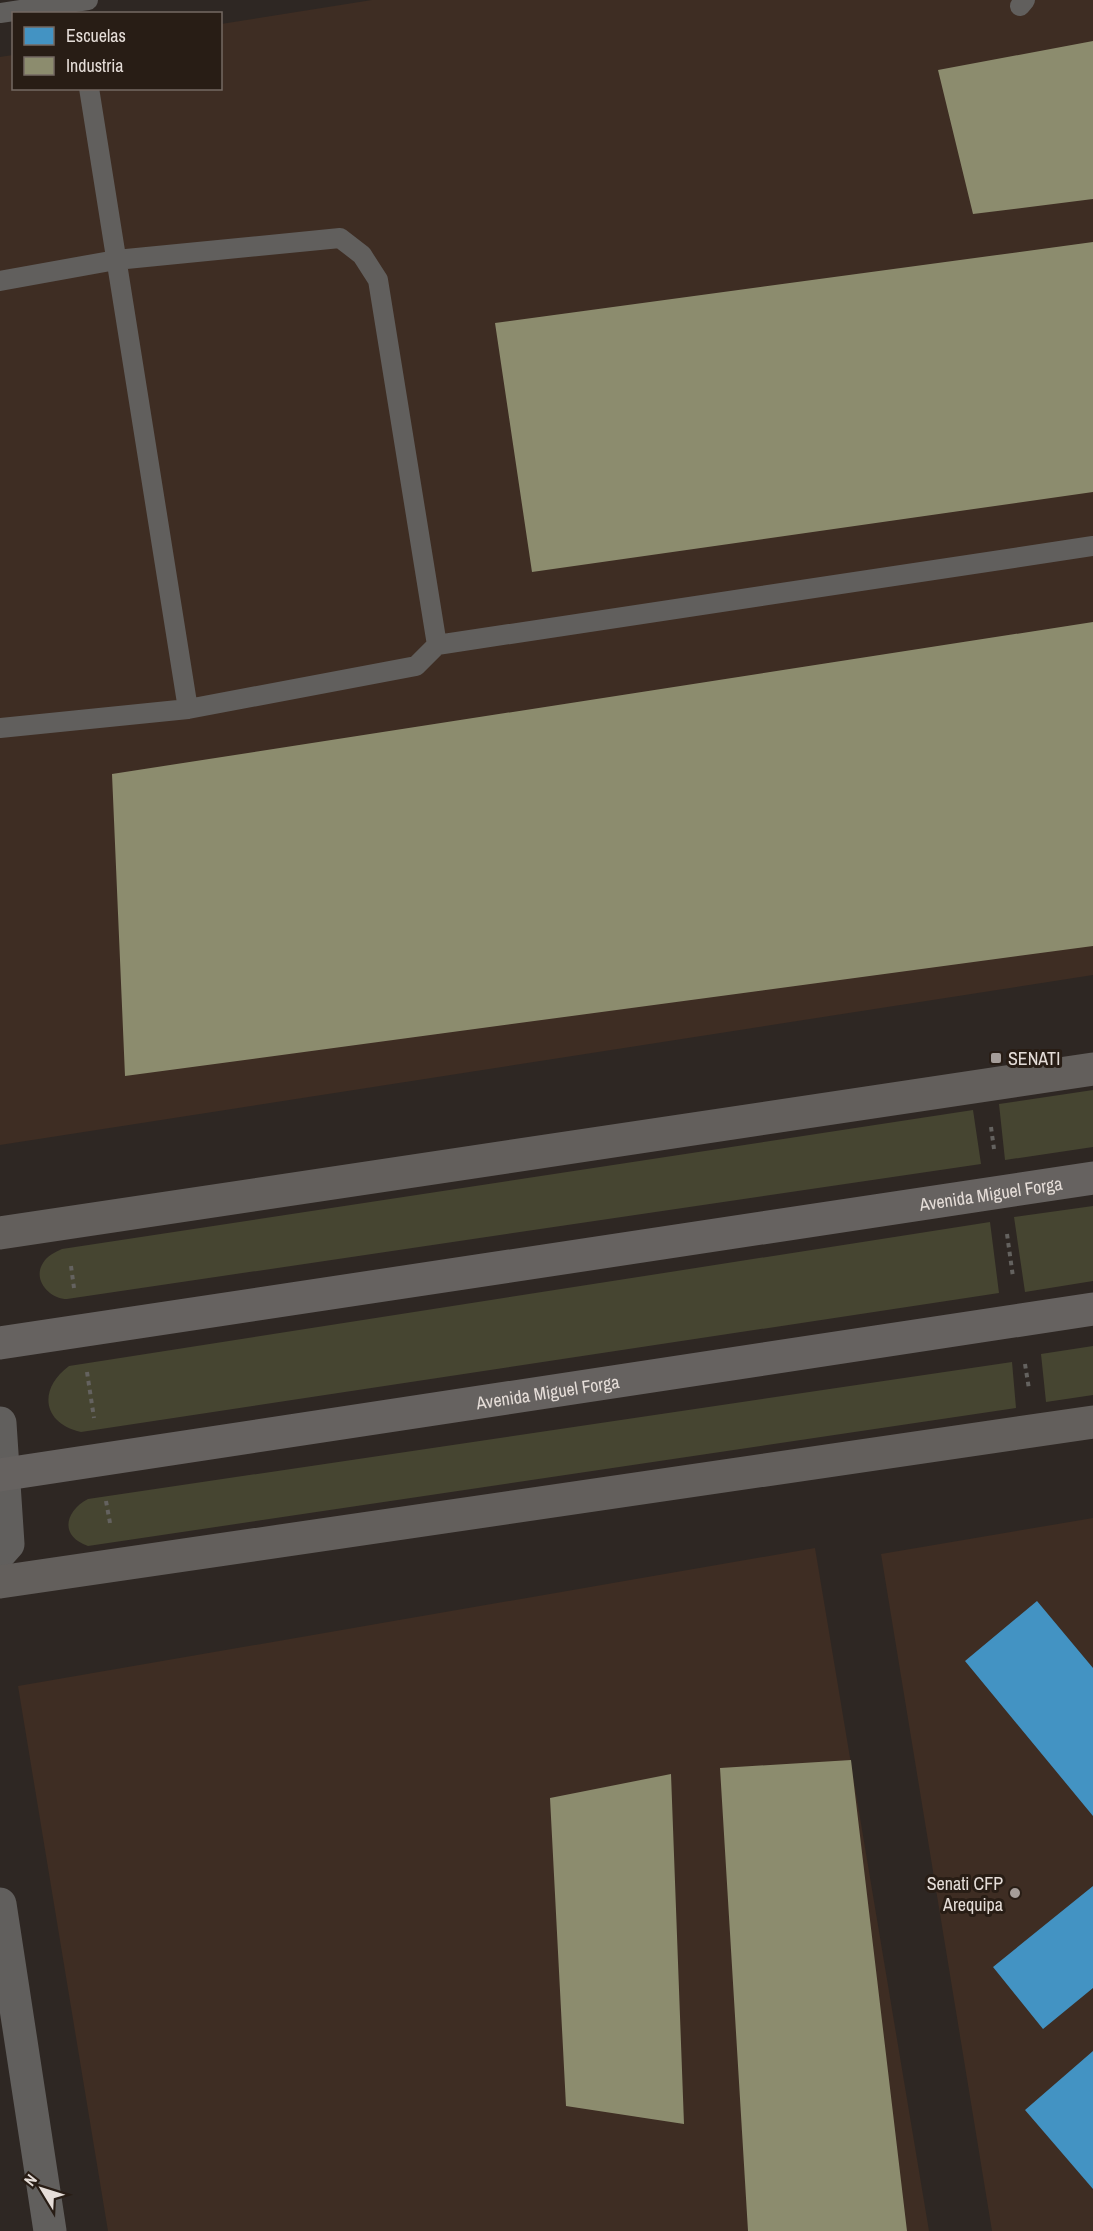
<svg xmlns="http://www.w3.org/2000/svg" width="1093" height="2231" viewBox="0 0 1093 2231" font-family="'Archivo Narrow',sans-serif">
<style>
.built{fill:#3e2d23}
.green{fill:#464531}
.schools{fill:#4393c3}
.industry{fill:#8c8c6e}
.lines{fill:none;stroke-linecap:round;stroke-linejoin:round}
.path{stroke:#64625f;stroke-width:4;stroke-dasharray:4.5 4.5;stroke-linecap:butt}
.service{stroke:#615f5d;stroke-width:20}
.minor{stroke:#615f5d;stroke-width:33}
.primary{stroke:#635f5c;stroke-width:33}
.trunk{stroke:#666260;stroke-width:33}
.poi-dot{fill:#a59d99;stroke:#281d15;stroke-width:2}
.labels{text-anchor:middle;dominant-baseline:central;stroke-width:6;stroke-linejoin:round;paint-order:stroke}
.poi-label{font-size:18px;fill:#e5ddd8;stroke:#281d15;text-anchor:start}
.street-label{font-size:18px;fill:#e5ddd8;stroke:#281d15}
</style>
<rect width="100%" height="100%" fill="#2e2723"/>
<path class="built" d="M372 0H1093V975L0 1145V57L13 55 14 88H220L221 24Z
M1093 1518V2231H992L881 1554Z
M815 1548 929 2231H108L18 1686Z"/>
<path class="green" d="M1093 1090V1147L1005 1160 999 1104Z
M973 1110 981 1164 67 1299C50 1299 32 1280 43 1263 47 1256 55 1252 62 1249Z
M1093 1206V1281L1025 1292 1014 1217Z
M990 1222 999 1293 81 1432C42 1423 38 1389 69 1366Z
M1093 1346V1395L1046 1402 1041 1354Z
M1012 1362 1016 1408 88 1546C59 1536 65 1511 88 1499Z"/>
<path class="schools" d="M1037 1601 1093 1668V1816L965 1661Z
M1093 1886V1988L1043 2029 993 1967Z
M1093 2051V2189L1025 2110Z"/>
<path class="industry" d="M1093 41V199L973 214 938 70Z
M1093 242V492L532 572 495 323Z
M1093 622V946L125 1076 112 774Z
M851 1760 907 2231H748L720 1768Z
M671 1774 684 2124 566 2106 550 1798Z"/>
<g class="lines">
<path class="path" d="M991 1127 994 1149
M1007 1234 1013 1277
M71 1266 74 1288
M1025 1364 1029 1389
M87 1372 94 1418
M106 1501 110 1523"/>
<path class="service" d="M1020 6 1025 0
M0 13 88 0
M89 88 188 709
M0 281 116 260 340 238 362 255 378 280 437 645
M0 728 188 709 416 666 437 645 1093 546"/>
<path class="minor" d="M0 1423 8 1544 0 1553
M0 1904 50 2231"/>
<path class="primary" d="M0 1233 1093 1069
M0 1582 1093 1422"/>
<g class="trunk">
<path id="s1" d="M0 1343 1093 1178"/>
<path id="s2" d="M0 1475 1093 1309"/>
</g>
</g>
<g class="poi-dot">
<rect x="990" y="1052" width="12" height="12" rx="3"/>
<circle cx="1015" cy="1893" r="6"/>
</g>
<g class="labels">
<g class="poi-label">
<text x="1008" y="1058">SENATI</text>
<text x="1003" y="1883" text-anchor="end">Senati CFP<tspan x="1003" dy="21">Arequipa</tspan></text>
</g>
<g class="street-label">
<text stroke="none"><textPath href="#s1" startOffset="1002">Avenida Miguel Forga</textPath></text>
<text stroke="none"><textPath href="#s2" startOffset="554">Avenida Miguel Forga</textPath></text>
</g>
</g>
<rect x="12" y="12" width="210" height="78" fill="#281d15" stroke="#746a63" stroke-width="1.5"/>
<rect x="24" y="27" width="30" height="18" fill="#4393c3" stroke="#746a63" stroke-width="1.5"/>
<text x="66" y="42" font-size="18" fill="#e5ddd8">Escuelas</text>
<rect x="24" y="57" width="30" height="18" fill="#8c8c6e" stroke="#746a63" stroke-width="1.5"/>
<text x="66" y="72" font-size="18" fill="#e5ddd8">Industria</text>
<g transform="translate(42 2189) rotate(308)" stroke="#281d15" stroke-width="4.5" paint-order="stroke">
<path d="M0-4.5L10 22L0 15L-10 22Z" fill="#e5ddd8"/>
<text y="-9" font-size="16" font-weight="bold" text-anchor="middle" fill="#e5ddd8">N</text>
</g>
</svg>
